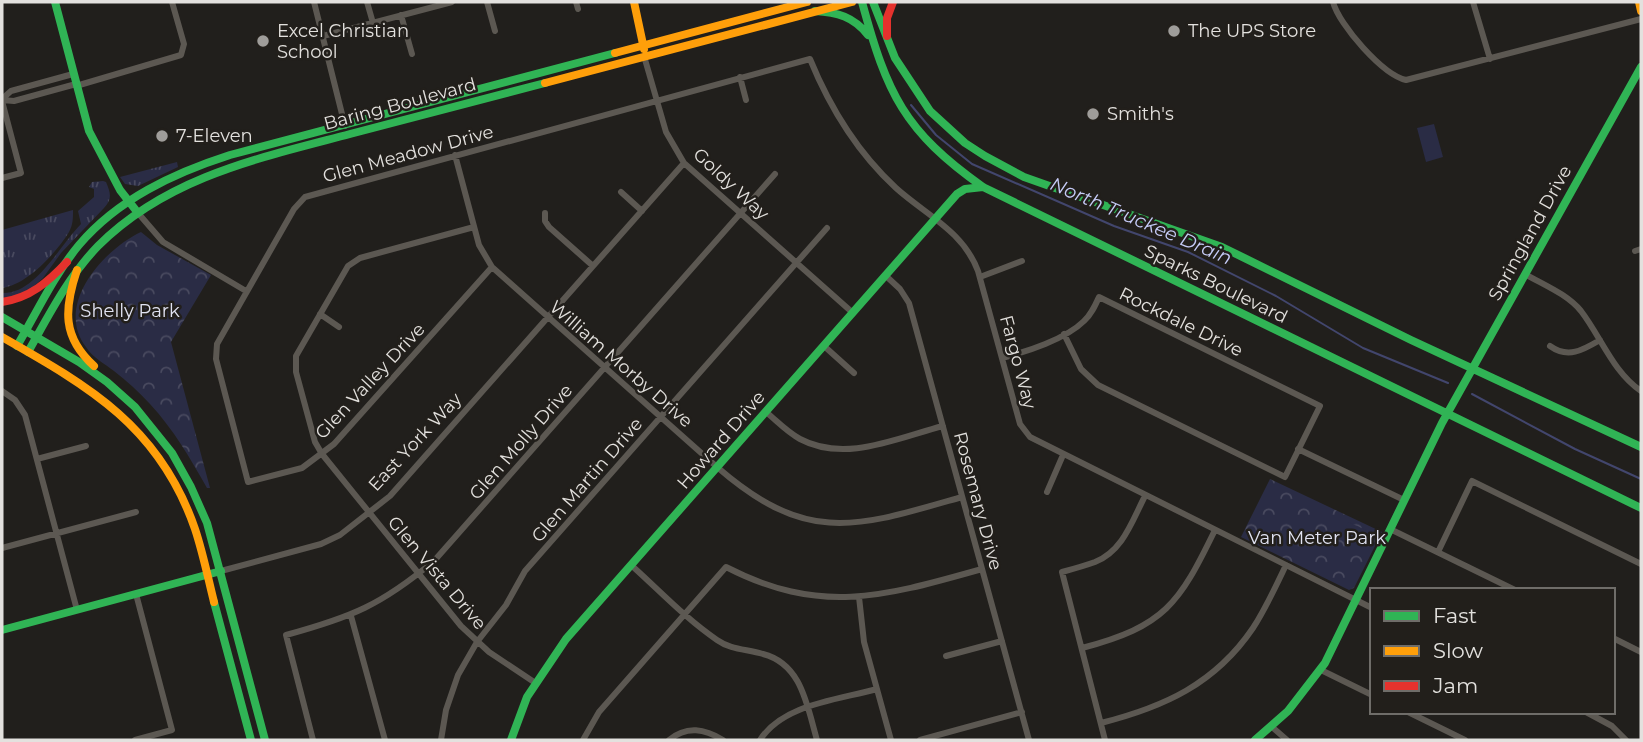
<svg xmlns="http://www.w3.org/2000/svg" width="1643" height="742" viewBox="0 0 1643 742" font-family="Montserrat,sans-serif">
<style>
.grass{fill:url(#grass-tufts)}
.park{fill:url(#park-crowns)}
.pitch{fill:#2a2c45}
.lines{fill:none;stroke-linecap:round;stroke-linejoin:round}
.stream{stroke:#42466d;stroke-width:2}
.street{stroke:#5c5852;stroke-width:6}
.fast{stroke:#30b455;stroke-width:8}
.slow{stroke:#ff9f0a;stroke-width:8}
.jam{stroke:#e5322d;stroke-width:8}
.poi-dot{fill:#9f9d9a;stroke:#221f1b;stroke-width:2.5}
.labels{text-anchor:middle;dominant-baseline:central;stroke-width:5;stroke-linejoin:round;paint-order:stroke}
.poi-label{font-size:18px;fill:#e3e1de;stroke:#221f1b;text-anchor:start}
.street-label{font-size:18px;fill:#e3e1de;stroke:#221f1b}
.park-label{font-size:18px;fill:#e1e3f2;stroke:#221f1b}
.water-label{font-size:19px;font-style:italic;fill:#c5cbf7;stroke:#221f1b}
</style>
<defs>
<pattern id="grass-tufts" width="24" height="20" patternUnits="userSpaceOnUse" patternTransform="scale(1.75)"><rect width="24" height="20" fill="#2a2c45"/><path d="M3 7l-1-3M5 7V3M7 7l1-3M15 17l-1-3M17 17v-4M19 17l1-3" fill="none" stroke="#494a5f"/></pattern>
<pattern id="park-crowns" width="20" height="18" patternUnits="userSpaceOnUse" patternTransform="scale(1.75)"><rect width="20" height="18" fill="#2a2c45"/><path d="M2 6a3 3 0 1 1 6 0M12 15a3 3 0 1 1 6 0" fill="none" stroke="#494a5f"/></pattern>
</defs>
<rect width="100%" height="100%" fill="#211f1c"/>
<path class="grass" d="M177 162 178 167 138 186 125 184 120 177Z
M103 181 106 182C111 194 112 199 104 208L61 253 43 278 25 294 2 299V293C35 295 60 245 81 224L78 211 94 197V189L89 187 92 182Z
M73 210C73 218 73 225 69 232 56 253 27 285 2 288V230Z"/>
<path class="park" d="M141 232 157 245 211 275 171 342 210 488H207C190 458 174 430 150 404 139 392 127 381 114 371 105 364 93 358 86 347 54 305 103 250 141 232Z
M1270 479 1382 532 1354 588 1349 590 1241 537Z"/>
<path class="pitch" d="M1434 124 1443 157 1426 162 1417 128Z
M1348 522 1366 530 1359 545 1341 536Z"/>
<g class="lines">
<path class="stream" d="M911 105 936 135 972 164 1114 226 1188 252 1276 296 1363 348 1448 383
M1472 394 1575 449 1641 479"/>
<path class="street" d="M314 2 345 126
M367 2 373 23
M487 2 495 31
M576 2 578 9
M1333 2C1339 25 1383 75 1406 80L1641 19
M1473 2 1490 59
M401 15 412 54
M323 36 452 2
M644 56 666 132 684 163 853 313
M740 77 746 100
M76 86 181 55 184 44 172 2
M2 99 11 91 73 74
M2 100 14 101 76 84
M2 101 21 173 2 178
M455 155 479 245 492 267 717 467C808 546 857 527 962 497
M621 192 642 211
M138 213 163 242 246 291
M545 213V221L549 227 593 266
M474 227 360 258 348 266 296 356V372L315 442 322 454 461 626 489 652 534 682
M1635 251 1641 249
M492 267 334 444 302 468 248 482 216 359 217 344 294 209 305 197 810 59C830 108 857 152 896 188 926 215 963 231 978 271L1020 424 1030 437 1372 608
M1525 274C1544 285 1567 294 1581 311 1601 337 1613 372 1641 391
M886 276 900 289 909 303 1029 740
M980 277 1022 261
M320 314 339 327
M824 346 854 373
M1550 346C1568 359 1583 350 1600 340
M1002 358C1026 352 1066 339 1084 321 1091 315 1095 306 1099 297L1320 406 1285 477 1098 385 1081 369 1064 334
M2 391 15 400 25 415 77 610
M766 412C777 421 787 432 800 439 845 463 897 438 943 426
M1298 449 1404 500
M37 459 86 446
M1047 492 1063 455
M1390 529 1515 590
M2 548 136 512
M1438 552 1472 481 1641 564
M631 565C659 590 686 619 717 640 731 650 747 649 763 654 802 664 807 706 817 740
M221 571 321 544 340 535 390 496 684 163
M859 597 864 642 891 740
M351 616 385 740
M1613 638 1641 652
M1082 648C1165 626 1179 604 1215 530
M946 656 1002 641
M1321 670 1372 695
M1408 712 1465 740
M1586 712 1612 726 1626 740
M1101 723C1164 707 1215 684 1253 628 1266 608 1276 586 1286 565
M1272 727 1287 740
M135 740 172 730 136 594
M313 740 286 635C352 617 381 605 434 561L775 174
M441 740 446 710 458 675 477 642 506 605 525 571 827 228
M583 740 599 712 726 567C821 616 886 596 982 569
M669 740C687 725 705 729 723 740
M760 740C783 704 838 700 877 689
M920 740 1022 712
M1105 740 1062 572C1073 569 1084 566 1095 562 1123 551 1132 521 1145 496"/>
<path class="fast" d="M55 2 89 131 120 190 138 213
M862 2C887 94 904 131 983 187L1641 508
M873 2 895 58 930 111 965 143 985 156 1024 177 1222 247 1411 340 1641 447
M815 11C837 12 854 17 868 35
M2 317 79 362 107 382 135 407 172 453 191 487 207 523 265 740
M17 346C37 312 54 275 79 245 118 199 174 173 230 155L615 53
M28 352C49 315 68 277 98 246 167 177 259 158 350 134 415 117 480 100 545 83
M214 602 251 740
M2 630 221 571
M511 740 527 697 566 639 957 194 965 189 983 187
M1255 740 1288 711 1325 663 1442 423 1641 67"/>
<path class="slow" d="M634 2 644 49
M1639 2 1641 11
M615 53 807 2
M545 83 852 2
M77 270C64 309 62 337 94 366
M2 337C90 387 160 427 195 529 203 553 208 578 214 602"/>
<path class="jam" d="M887 36V18L893 2
M2 302C30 298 48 282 67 262"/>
</g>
<g class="poi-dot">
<circle cx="1174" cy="31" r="7"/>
<circle cx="263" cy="41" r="7"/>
<circle cx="1093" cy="114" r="7"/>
<circle cx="162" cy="136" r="7"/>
</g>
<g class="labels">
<g class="poi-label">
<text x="277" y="31">Excel Christian<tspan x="277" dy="21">School</tspan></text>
<text x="1188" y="31">The UPS Store</text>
<text x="1107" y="114">Smith's</text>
<text x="176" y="136">7-Eleven</text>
</g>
<g class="street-label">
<text transform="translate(400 104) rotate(-15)">Baring Boulevard</text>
<text transform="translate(408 154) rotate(-15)">Glen Meadow Drive</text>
<text transform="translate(731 184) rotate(43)">Goldy Way</text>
<text transform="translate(1530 233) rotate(-61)">Springland Drive</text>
<text transform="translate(1216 284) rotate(26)">Sparks Boulevard</text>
<text transform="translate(1181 322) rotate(26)">Rockdale Drive</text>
<text transform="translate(1018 362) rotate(75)">Fargo Way</text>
<text transform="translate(621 364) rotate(41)">William Morby Drive</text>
<text transform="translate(370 381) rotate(-47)">Glen Valley Drive</text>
<text transform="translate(721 440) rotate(-49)">Howard Drive</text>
<text transform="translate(415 442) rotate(-47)">East York Way</text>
<text transform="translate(521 442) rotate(-49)">Glen Molly Drive</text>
<text transform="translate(587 480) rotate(-49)">Glen Martin Drive</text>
<text transform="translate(978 501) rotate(75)">Rosemary Drive</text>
<text transform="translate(437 573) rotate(50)">Glen Vista Drive</text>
</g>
<g class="park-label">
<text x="130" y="311">Shelly Park</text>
<text x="1317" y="538">Van Meter Park</text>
</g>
<g class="water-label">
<text transform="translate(1141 221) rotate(23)">North Truckee Drain</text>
</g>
</g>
<rect width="1643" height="742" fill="none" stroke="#e3e1de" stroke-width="7"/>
<rect x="1370" y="588" width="245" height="126" fill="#221f1b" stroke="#6f6d69" stroke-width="2"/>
<rect x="1384" y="611" width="35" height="10" fill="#30b455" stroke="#6f6d69" stroke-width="2"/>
<text x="1433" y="623" font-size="21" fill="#e3e1de">Fast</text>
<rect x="1384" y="646" width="35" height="10" fill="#ff9f0a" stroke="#6f6d69" stroke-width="2"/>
<text x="1433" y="658" font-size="21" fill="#e3e1de">Slow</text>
<rect x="1384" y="681" width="35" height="10" fill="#e5322d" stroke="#6f6d69" stroke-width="2"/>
<text x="1433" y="693" font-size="21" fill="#e3e1de">Jam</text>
</svg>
